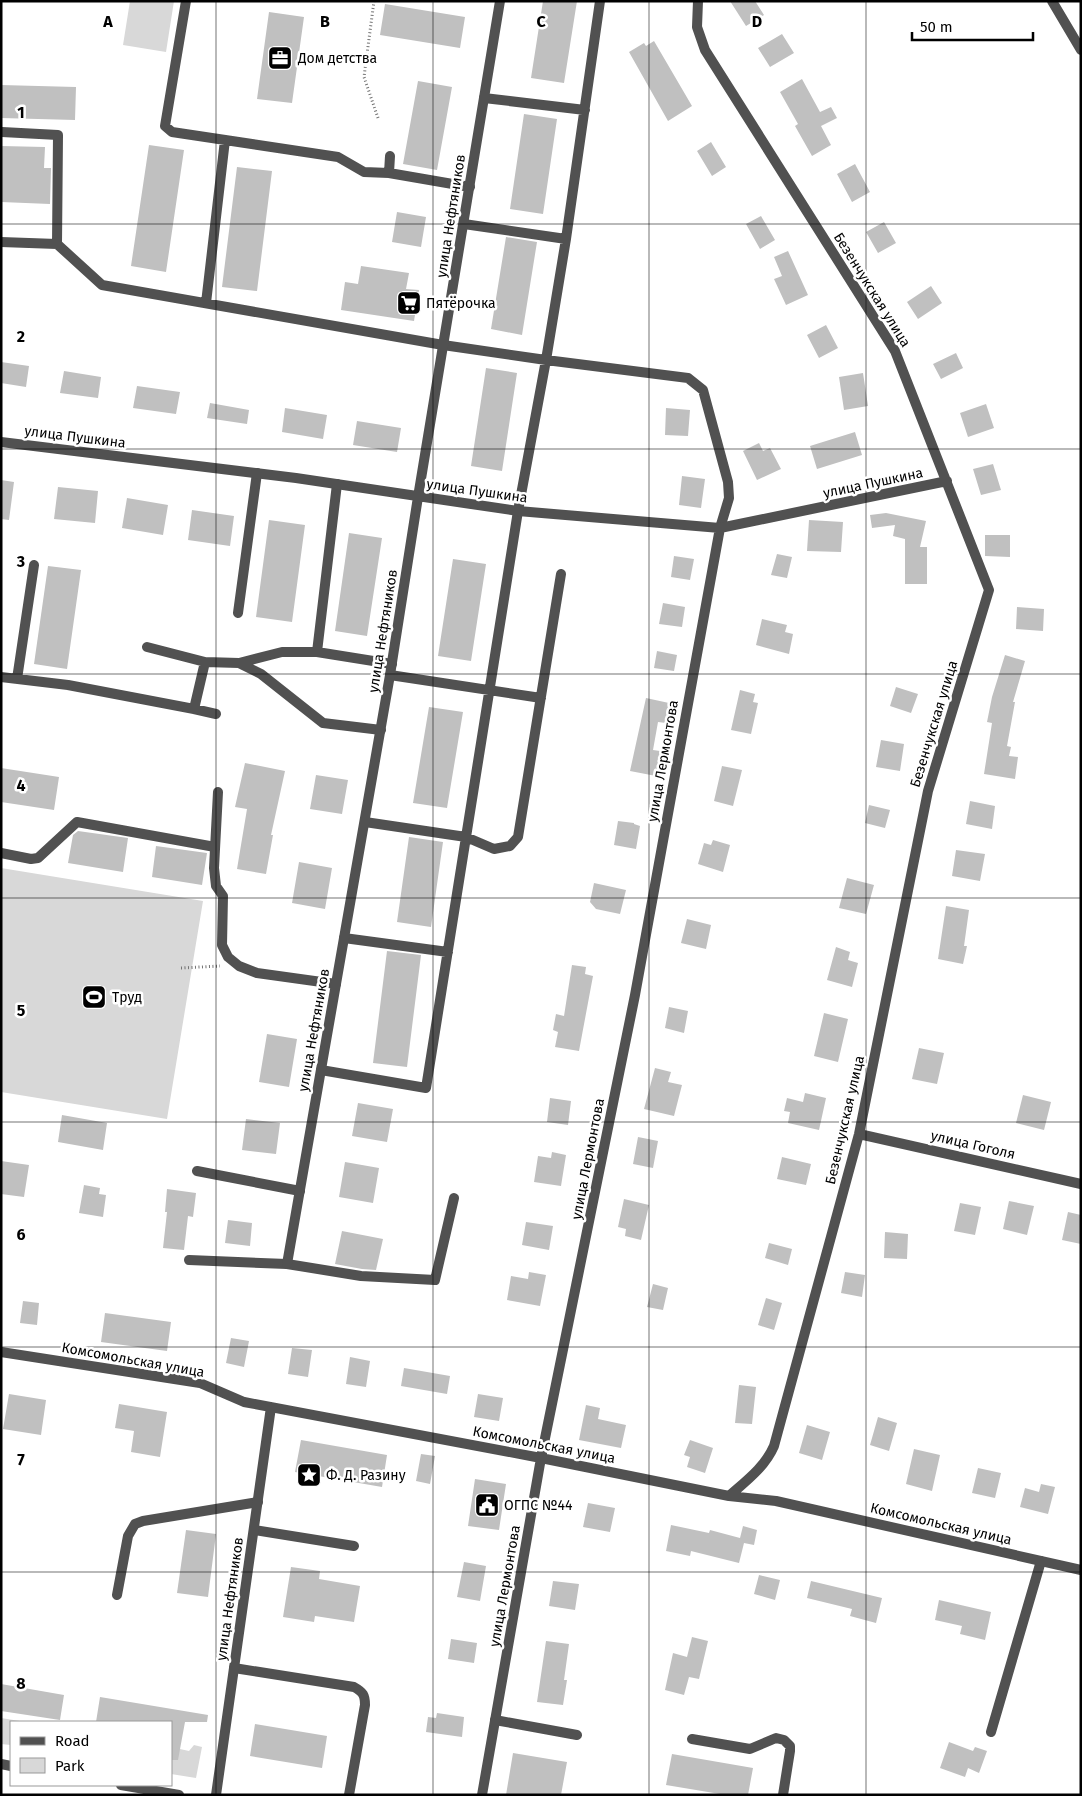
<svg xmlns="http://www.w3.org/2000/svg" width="1082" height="1796" viewBox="0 0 1082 1796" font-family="'Fira Sans',sans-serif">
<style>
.green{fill:#d8d8d8}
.building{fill:#c0c0c0}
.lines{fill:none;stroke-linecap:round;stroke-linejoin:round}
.path{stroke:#737373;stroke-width:3;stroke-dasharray:1 2.5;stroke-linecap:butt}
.service{stroke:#515151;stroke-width:10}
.minor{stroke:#515151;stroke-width:10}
.tertiary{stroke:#515151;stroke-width:10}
.grid{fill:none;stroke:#000;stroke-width:1;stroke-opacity:0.55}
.labels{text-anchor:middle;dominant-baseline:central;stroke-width:5;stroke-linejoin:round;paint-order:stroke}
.poi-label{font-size:14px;fill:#000;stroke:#fff;text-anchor:start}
.street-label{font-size:14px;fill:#000;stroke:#fff}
.grid-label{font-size:16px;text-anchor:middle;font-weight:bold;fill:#000;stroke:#fff;stroke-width:5;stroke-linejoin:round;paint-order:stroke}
</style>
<rect width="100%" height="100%" fill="#fff"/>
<path class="green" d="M130 1H174L166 52 123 45Z
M1 868 203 901 167 1119 1 1092Z
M1 1718 26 1722H11V1745L1 1744Z
M194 1745 202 1747 196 1778 171 1774V1747L189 1751Z"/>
<path class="building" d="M543 1H577L564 83 531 78Z
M730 1H755L764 15 746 26Z
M385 4 465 17 460 48 380 35Z
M269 12 304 17 292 103 257 99Z
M782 34 794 53 770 67 758 48Z
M654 41 692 106 668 121 629 52 644 43 646 46Z
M802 79 820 112 831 107 837 118 821 126 831 145 812 156 795 126 798 124 780 92Z
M418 81 452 87 437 170 403 164Z
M1 85 76 87 75 120 1 118Z
M524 114 557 119 543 214 510 209Z
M711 142 726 167 712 176 697 151Z
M149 145 184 150 166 272 131 266Z
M1 146 45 147 44 168H51L50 204 1 202Z
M855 164 870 192 852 202 837 174Z
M237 167 272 171 257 291 222 287Z
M397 212 426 217 421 247 392 242Z
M761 216 775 240 760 249 746 224Z
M884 222 896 243 878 253 866 232Z
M506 237 537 242 522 335 491 329Z
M788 251 808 295 786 305 774 279 782 276 774 257Z
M361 266 409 273 406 289 419 290 414 321 341 310 345 282 358 284Z
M931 286 942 303 918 319 907 302Z
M826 325 838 348 819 358 807 335Z
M956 353 963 368 941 379 933 364Z
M1 362 29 366 26 387 1 383Z
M486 368 517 373 502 471 471 466Z
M64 371 101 377 98 398 60 393Z
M863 373 868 406 844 410 839 377Z
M137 386 180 392 176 414 133 408Z
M210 403 249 410 247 424 207 418Z
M986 404 994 428 968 437 960 413Z
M285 408 327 415 323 439 282 432Z
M666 408 690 410 688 436 665 435Z
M357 421 401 428 397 452 353 445Z
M855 432 862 455 817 469 810 446Z
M759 443 763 451 770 448 781 469 757 480 743 451Z
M993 464 1001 490 981 495 973 469Z
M682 476 705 479 701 508 679 505Z
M1 480 14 482 9 520 1 519Z
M58 487 98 491 95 523 54 519Z
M127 498 168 505 163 535 122 528Z
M192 510 234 516 230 546 188 540Z
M886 513 926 521 920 547H927V584H905V539L893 536 895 525 872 528 870 515Z
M269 520 305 525 292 622 256 617Z
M809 520 843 522 841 552 807 551Z
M349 533 382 538 367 636 335 631Z
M985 535H1010V557L985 556Z
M777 554 792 557 787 578 771 575Z
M674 556 694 559 690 580 671 577Z
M453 559 486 564 471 661 438 656Z
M48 566 81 570 67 669 34 664Z
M663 603 685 607 682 627 659 624Z
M1017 607 1044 609 1043 631 1016 629Z
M762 619 787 625 785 632 793 634 789 654 756 645Z
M657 651 677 655 674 671 654 668Z
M1005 655 1025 661 1013 702H1015L1007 746 1011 747 1009 756 1018 757 1015 779 984 774 992 723 987 722 992 697Z
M896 687 918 694 911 713 890 706Z
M740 690 755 694 753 702 758 703 751 734 731 730Z
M646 698 669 703 666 723 658 722 653 750 660 751 656 776 630 771Z
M429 707 463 712 447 808 413 803Z
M881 740 904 744 900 771 876 767Z
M245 763 285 771 271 835H273L266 874 237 869 247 809 235 807Z
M722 766 742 770 733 806 714 801Z
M1 768 59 777 54 810 1 802Z
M316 775 348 780 342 814 310 809Z
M970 801 995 806 992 829 966 824Z
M869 805 890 810 885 828 865 823Z
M618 821 634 823V824L640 826 636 849 614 845Z
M78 831 128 838 123 872 68 863 73 835Z
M409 837 443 842 431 927 397 922Z
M713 840 730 845 723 872 698 864 704 843 711 845Z
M156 846 207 853 202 885 152 877Z
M956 850 985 854 980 881 952 876Z
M299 862 332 868 325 909 292 903Z
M847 878 874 885 866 914 839 908Z
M594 883 626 890 620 914 596 909 590 902Z
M946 906 969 910 964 946H967L963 964 938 959Z
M687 919 711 925 706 949 681 943Z
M836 947 850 952 848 960 858 963 852 987 827 980Z
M387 951 421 955 407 1067 373 1063Z
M572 965 586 967 585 974 593 976 579 1051 555 1047 558 1032 553 1030 556 1014 564 1016Z
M669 1007 688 1011 684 1033 665 1028Z
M824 1013 848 1019 838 1062 814 1056Z
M267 1034 297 1039 289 1087 259 1082Z
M919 1048 944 1053 937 1084 912 1079Z
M655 1068 671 1072 668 1082 682 1085 674 1116 644 1109Z
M805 1093 826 1098 819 1130 788 1123 790 1112 784 1111 787 1098 803 1102Z
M1023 1095 1051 1102 1044 1130 1016 1123Z
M550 1098 571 1101 568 1125 547 1122Z
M358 1103 393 1109 387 1142 352 1136Z
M62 1115 107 1123 103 1150 58 1142Z
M246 1119 280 1123 276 1154 242 1150Z
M638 1137 658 1141 653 1168 633 1164Z
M552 1152 566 1155 561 1186 534 1182 538 1156 551 1158Z
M782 1157 811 1164 806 1185 777 1179Z
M1 1161 29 1165 24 1197 1 1194Z
M345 1162 379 1168 373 1203 339 1197Z
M84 1185 100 1188 99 1194 106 1195 103 1217 79 1213Z
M167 1189 196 1193 193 1217 188 1216 184 1250 163 1248 167 1212H165Z
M624 1199 649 1205 641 1240 625 1236 626 1229 618 1227Z
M1009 1201 1034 1206 1027 1235 1003 1229Z
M960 1203 981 1207 975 1235 954 1231Z
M1068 1212 1081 1215V1244L1062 1240Z
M228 1220 252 1223 250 1246 225 1243Z
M526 1222 553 1226 549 1250 522 1245Z
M342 1231 383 1239 376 1270 362 1269 335 1264Z
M885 1232 908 1234 907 1259 884 1258Z
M769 1243 792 1249 788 1265 765 1258Z
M529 1272 546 1275 540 1306 507 1300 511 1276 528 1279Z
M845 1272 865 1275 862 1297 841 1293Z
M653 1284 668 1288 663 1310 647 1307Z
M766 1298 782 1303 774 1330 758 1325Z
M23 1301 39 1303 37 1325 20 1323Z
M105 1313 171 1322 167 1351 101 1342Z
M231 1338 249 1341 244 1367 226 1363Z
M292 1348 312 1350 308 1377 288 1374Z
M350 1357 370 1361 366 1387 346 1384Z
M404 1368 450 1376 447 1394 401 1386Z
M739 1385 756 1387 752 1424 735 1423Z
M9 1394 46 1400 41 1435 3 1429Z
M478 1394 503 1398 499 1421 474 1417Z
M119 1404 167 1412 160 1457 131 1452 134 1431 115 1428Z
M586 1405 600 1408 598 1419 626 1425 621 1448 579 1440Z
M878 1417 897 1423 889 1451 870 1445Z
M807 1425 830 1432 822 1460 799 1453Z
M301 1440 387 1455 382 1487 295 1472Z
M690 1440 713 1448 705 1473 687 1467 690 1457 684 1455Z
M914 1449 940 1455 932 1491 906 1484Z
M421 1454 435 1456 430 1484 416 1481Z
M978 1468 1001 1473 995 1498 972 1493Z
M475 1479 506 1484 499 1530 468 1526Z
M1041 1484 1055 1487 1048 1514 1020 1507 1025 1488 1039 1492Z
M588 1503 615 1508 610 1532 583 1527Z
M671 1525 709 1533 710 1530 740 1538 743 1526 757 1530 754 1545 744 1543 739 1563 691 1551 690 1556 666 1551Z
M186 1530 216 1534 208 1597 177 1593Z
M464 1562 486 1566 480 1601 457 1597Z
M291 1567 320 1571 319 1579 360 1586 354 1622 315 1616 314 1622 283 1617Z
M759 1575 780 1580 775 1600 754 1594Z
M553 1581 579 1584 575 1610 549 1606Z
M811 1581 882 1598 876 1623 850 1616 852 1609 807 1598Z
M939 1600 991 1612 985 1640 960 1634 962 1626 935 1620Z
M692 1637 708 1641 699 1679 689 1677 684 1695 665 1690 673 1653 687 1657Z
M451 1639 477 1643 474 1663 448 1659Z
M546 1641 569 1644 564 1680H567L563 1705 537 1702Z
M1 1684 64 1695 60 1720 1 1711Z
M100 1697 208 1715 207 1722H185L178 1760H171V1722H96Z
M437 1713 464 1717 462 1737 426 1732 428 1717 436 1718Z
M255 1724 327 1736 322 1768 250 1756Z
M949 1742 973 1751 975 1747 987 1751 979 1773 968 1768 965 1777 940 1768Z
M513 1753 567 1762 561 1795H506Z
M672 1754 753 1768 748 1795H726L666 1785Z"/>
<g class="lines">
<path class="path" d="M374 1 364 77 378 118
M181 968 220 966"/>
<path class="service" d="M186 1 165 126 172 132 338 157 364 172 389 173 470 187
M1052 1 1081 50
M484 98 585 110
M2 132 58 135 57 244
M389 173 390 156
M464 224 566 239
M1 242 57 244 102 285 443 345 546 360 688 378 703 390 728 482 729 498 720 528
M206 303 225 140
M337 484 317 652 392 664
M238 613 257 473
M147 647 205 662
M239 663 282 652H317
M390 675 541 698
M1 677 68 685 194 709
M17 679 34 565
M216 714 194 709 205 662 239 663 261 674 323 723 381 730
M218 792 214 868 216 886 223 896 222 945 228 957 239 966 257 973 336 984
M365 822 466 837 494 849 510 846 518 837 561 574
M1 853 31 859 38 858 77 822 215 847
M344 938 448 952
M321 1070 426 1088 518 511 546 360 566 239 600 1
M197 1171 300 1191
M189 1260 287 1264 361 1276 435 1280 454 1198
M254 1530 354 1546
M117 1595 128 1536 135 1524 143 1521 258 1502
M234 1668 354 1687C363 1692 365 1695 365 1705L349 1795
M495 1720 577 1735
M991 1732 1041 1561
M692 1739 750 1749 776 1738 784 1740 790 1746V1751L783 1795"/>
<path class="minor" d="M698 1 697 27 705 50 895 351 989 590 928 791 859 1134 774 1446C765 1467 746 1481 729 1496
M1 442 296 478 518 511 720 528 947 481
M859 1134 1081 1184
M287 1264 390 675 418 497 500 1
M1 1352 200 1383 244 1402 541 1458 729 1496 776 1501 1081 1570
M216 1795 271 1407
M482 1795 541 1458 635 995 720 528"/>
<path class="tertiary" d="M1 1764 11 1766
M121 1785 179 1795"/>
</g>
<path class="grid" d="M216 1V1795M433 1V1795M649 1V1795M866 1V1795M1 224H1081M1 449H1081M1 674H1081M1 898H1081M1 1122H1081M1 1347H1081M1 1572H1081"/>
<defs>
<symbol id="office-square" viewBox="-11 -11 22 22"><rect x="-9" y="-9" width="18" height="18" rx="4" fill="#000" stroke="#fff"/><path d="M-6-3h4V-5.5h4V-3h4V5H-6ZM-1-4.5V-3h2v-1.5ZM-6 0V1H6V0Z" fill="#fff"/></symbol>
<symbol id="supermarket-square" viewBox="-11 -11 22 22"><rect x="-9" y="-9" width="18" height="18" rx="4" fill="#000" stroke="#fff"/><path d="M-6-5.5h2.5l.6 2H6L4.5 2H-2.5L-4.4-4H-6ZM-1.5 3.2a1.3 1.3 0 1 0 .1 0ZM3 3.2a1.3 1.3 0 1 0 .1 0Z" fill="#fff"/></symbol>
<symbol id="stadium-square" viewBox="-11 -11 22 22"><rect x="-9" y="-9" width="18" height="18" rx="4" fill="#000" stroke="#fff"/><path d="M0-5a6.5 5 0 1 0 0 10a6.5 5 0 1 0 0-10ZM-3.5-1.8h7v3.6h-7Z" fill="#fff"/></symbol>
<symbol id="sight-square" viewBox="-11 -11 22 22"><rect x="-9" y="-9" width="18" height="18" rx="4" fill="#000" stroke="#fff"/><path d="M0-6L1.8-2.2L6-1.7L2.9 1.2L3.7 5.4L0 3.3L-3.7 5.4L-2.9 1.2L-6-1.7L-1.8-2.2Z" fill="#fff"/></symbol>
<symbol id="civic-square" viewBox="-11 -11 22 22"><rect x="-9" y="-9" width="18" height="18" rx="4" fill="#000" stroke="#fff"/><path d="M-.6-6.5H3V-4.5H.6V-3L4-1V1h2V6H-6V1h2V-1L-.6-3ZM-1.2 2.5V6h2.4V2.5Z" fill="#fff"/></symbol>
</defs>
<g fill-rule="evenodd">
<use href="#office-square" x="266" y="44" width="28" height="28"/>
<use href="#supermarket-square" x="395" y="289" width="28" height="28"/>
<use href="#stadium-square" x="80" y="983" width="28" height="28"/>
<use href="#sight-square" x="295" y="1461" width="28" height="28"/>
<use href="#civic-square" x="473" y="1491" width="28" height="28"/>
</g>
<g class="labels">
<g class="poi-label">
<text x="298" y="58">Дом детства</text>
<text x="426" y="303">Пятёрочка</text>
<text x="112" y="997">Труд</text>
<text x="326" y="1475">Ф. Д. Разину</text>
<text x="504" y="1505">ОГПС №44</text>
</g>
<g class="street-label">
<text transform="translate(451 216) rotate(-81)">улица Нефтяников</text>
<text transform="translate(872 290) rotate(58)">Безенчукская улица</text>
<text transform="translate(75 437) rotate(7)">улица Пушкина</text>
<text transform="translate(873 483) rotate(-12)">улица Пушкина</text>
<text transform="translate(477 491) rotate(8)">улица Пушкина</text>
<text transform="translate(383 631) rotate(-81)">улица Нефтяников</text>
<text transform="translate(934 724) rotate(-73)">Безенчукская улица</text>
<text transform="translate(663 761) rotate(-80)">улица Лермонтова</text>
<text transform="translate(314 1030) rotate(-80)">улица Нефтяников</text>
<text transform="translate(845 1120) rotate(-77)">Безенчукская улица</text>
<text transform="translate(973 1145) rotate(13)">улица Гоголя</text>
<text transform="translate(588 1159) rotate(-79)">улица Лермонтова</text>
<text transform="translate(133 1360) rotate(10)">Комсомольская улица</text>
<text transform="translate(544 1445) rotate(11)">Комсомольская улица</text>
<text transform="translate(941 1524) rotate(13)">Комсомольская улица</text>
<text transform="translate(505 1586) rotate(-80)">улица Лермонтова</text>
<text transform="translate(230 1599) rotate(-82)">улица Нефтяников</text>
</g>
</g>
<g class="grid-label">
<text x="108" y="27">A</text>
<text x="325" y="27">B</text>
<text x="541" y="27">C</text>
<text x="757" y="27">D</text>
<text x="21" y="118">1</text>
<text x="21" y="342">2</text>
<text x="21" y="567">3</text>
<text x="21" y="791">4</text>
<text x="21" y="1016">5</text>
<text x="21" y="1240">6</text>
<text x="21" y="1465">7</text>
<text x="21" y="1689">8</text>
</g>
<rect width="1082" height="1796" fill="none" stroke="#000000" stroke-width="5"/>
<rect x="10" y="1721" width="162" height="65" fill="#ffffff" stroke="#999999"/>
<rect x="20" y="1737" width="25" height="8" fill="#515151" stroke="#999999"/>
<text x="55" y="1746" font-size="15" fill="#000000">Road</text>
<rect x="20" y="1758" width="25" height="15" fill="#d8d8d8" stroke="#999999"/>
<text x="55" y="1771" font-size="15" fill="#000000">Park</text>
<path d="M912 32v8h121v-8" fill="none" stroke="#000000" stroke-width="2.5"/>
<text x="920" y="32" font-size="15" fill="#000000" stroke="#ffffff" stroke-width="4" paint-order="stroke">50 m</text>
</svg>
